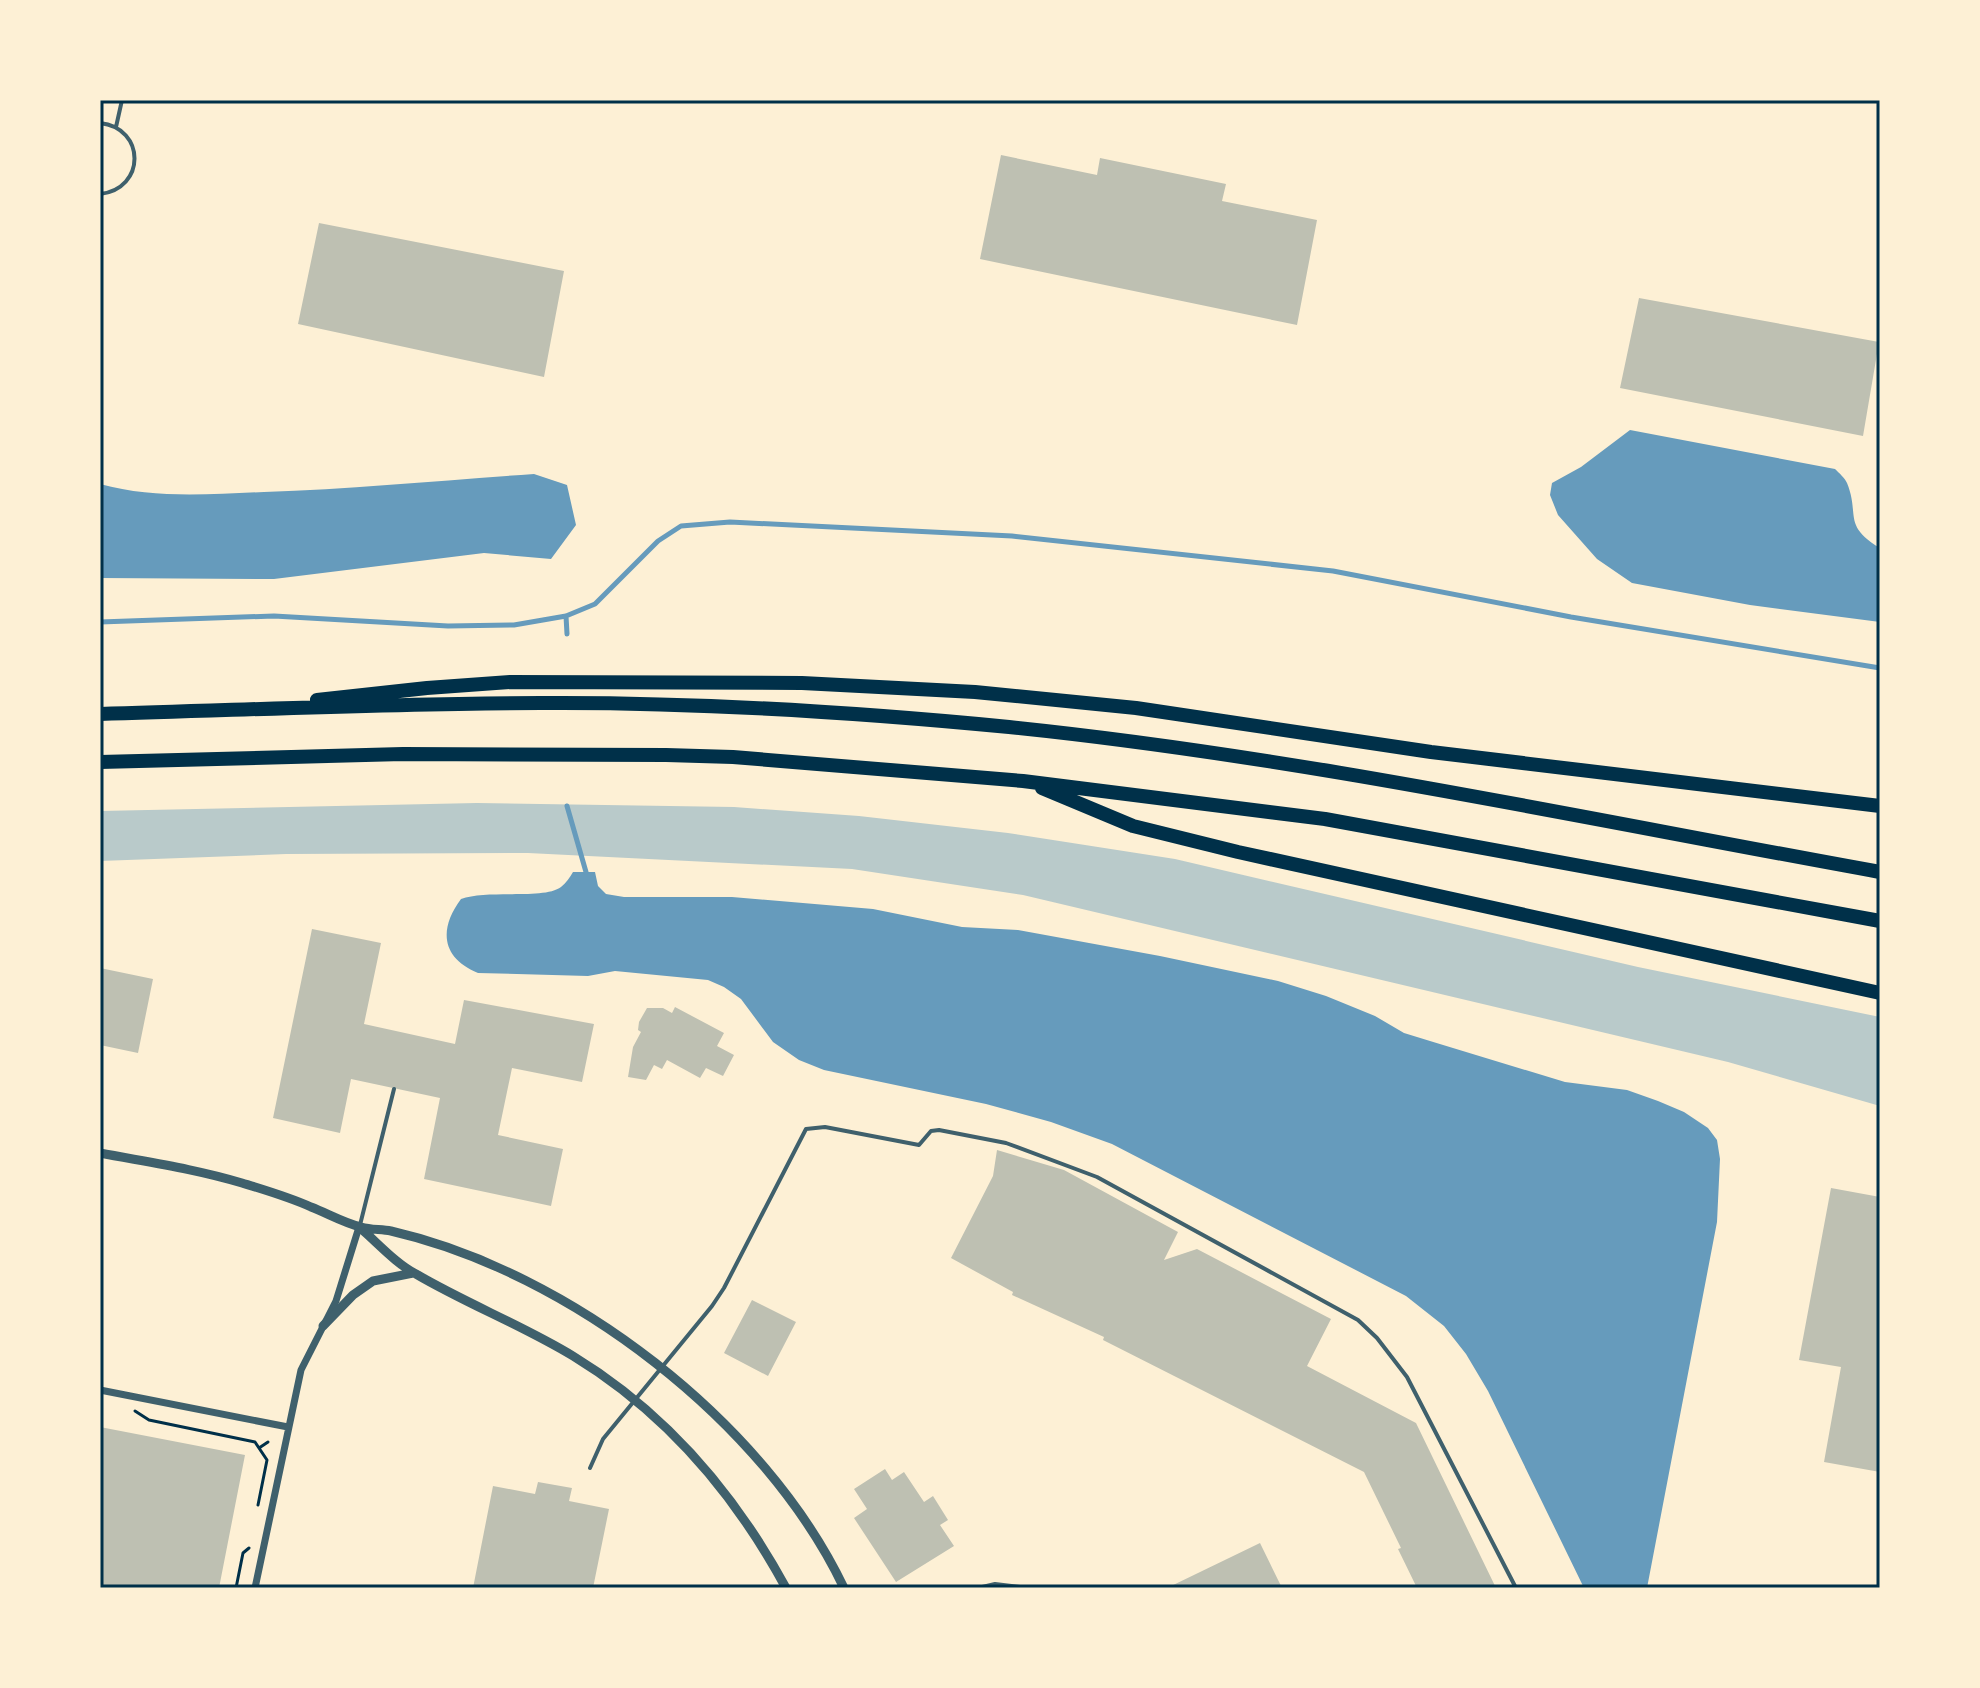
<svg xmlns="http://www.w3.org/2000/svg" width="1980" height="1688" viewBox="0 0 1980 1688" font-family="'Open Sans',sans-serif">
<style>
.green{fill:#b9caca}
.water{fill:#669bbc}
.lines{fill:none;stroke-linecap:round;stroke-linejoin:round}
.stream{stroke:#669bbc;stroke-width:5}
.building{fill:#bec0b2}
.path{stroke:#003049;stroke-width:3}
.service{stroke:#3f606c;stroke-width:4}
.minor{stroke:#3f606c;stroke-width:7}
.tertiary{stroke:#3f606c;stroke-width:9}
.motorway{stroke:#003049;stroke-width:14}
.neatline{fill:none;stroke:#003049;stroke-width:3}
</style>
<rect width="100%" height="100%" fill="#fdf0d5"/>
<path class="green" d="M477 803 734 807 859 816 1008 833 1175 859 1638 967 1880 1017V1106L1728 1062 1023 895 852 869 528 853 286 854 100 861V811Z"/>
<path class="water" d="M1630 430 1835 469C1839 473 1845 478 1847 483 1860 515 1842 525 1880 548V622L1750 605 1632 583 1597 559 1558 515 1550 495 1552 483 1581 467Z
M534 474 567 485 576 525 551 559 484 553 274 579 100 578V484C154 499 209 494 264 492 354 489 444 480 534 474Z
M573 872H595L598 886 606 894 624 897H732L873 909 962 927 1018 930 1160 956 1278 981 1326 996 1375 1016 1404 1033 1430 1041 1565 1082 1627 1090 1658 1101 1684 1112 1708 1128 1717 1140 1720 1159 1717 1222 1647 1588H1584L1488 1391 1466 1354 1444 1326 1406 1296 1112 1144 1051 1122 986 1104 824 1070 799 1060 773 1042 741 999 724 987 708 980 615 971 588 976 478 973C442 958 438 930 461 899 487 889 544 900 561 887 566 883 570 877 573 872Z"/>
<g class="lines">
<path class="stream" d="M566 616 567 634
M100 622 274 616 448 626 514 625 566 616 595 604 658 541 681 526 730 522 1012 536 1333 571 1571 617 1880 668
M567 806 586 872"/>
</g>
<path class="building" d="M1001 155 1097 175 1100 158 1226 184 1222 201 1317 220 1297 325 980 259Z
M319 223 564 271 544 377 298 324Z
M1639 298 1879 342 1863 436 1620 388Z
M312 929 381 943 364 1024 455 1044 464 1000 594 1024 582 1082 512 1068 498 1135 563 1149 551 1206 424 1179 440 1098 351 1079 340 1133 273 1118Z
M100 968 153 979 138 1053 100 1045Z
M675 1007 724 1033 717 1046 734 1055 723 1076 706 1068 700 1078 667 1060 662 1069 654 1065 646 1080 628 1077 633 1047 641 1032 638 1030 639 1022 647 1008H663L672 1013Z
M997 1150 1064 1170 1178 1232 1164 1260 1197 1249 1331 1319 1307 1366 1416 1423 1496 1588H1417L1398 1549 1401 1548 1364 1472 1103 1340 1104 1337 1012 1295 1013 1292 951 1258 993 1176Z
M1831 1188 1880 1197V1472L1824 1462 1841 1367 1799 1360Z
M752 1300 796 1322 768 1376 724 1353Z
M100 1427 245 1455 219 1588H100Z
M885 1469 892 1480 904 1472 924 1502 933 1496 948 1520 940 1525 954 1546 896 1582 854 1518 867 1509 854 1489Z
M538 1482 572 1488 569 1501 609 1509 593 1588H473L493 1486 535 1494Z
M1260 1543 1282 1588H1167Z"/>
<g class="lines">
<path class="path" d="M135 1411 149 1420 255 1442 267 1460 258 1505
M259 1448 268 1442
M236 1588 243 1553 249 1548"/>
<path class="service" d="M100 123C146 128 146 189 100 194
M116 127 122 100
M360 1225 394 1089
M590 1468 603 1439 712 1306 724 1288 806 1129 825 1127 919 1145 931 1131 939 1130 1006 1143 1097 1177 1358 1320 1377 1338 1407 1377 1516 1588
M978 1588 995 1584 1028 1588"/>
<path class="minor" d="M100 1390 288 1427
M255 1588 301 1370 336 1301 359 1227"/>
<path class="tertiary" d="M100 1153C147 1162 196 1169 242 1183 265 1190 289 1197 311 1207 327 1213 344 1223 361 1227 371 1230 381 1229 391 1231 570 1272 765 1422 844 1588
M359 1227C377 1242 395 1263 416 1274 467 1304 522 1325 573 1356 665 1412 735 1494 786 1588
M323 1326 353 1295 373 1281 413 1273"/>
<path class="motorway" d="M317 700 427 688 510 682 802 683 975 692 1136 708 1431 752 1880 806
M100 714C247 710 394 703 541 703 697 702 854 712 1009 727 1302 757 1591 820 1880 872
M100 762 403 754 666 755 733 757 1023 781 1325 819 1880 921
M1042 788 1133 826 1238 852 1880 993"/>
</g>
<rect width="1980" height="1688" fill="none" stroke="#fdf0d5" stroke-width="204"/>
<rect x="102" y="102" width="1776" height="1484" class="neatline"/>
</svg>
